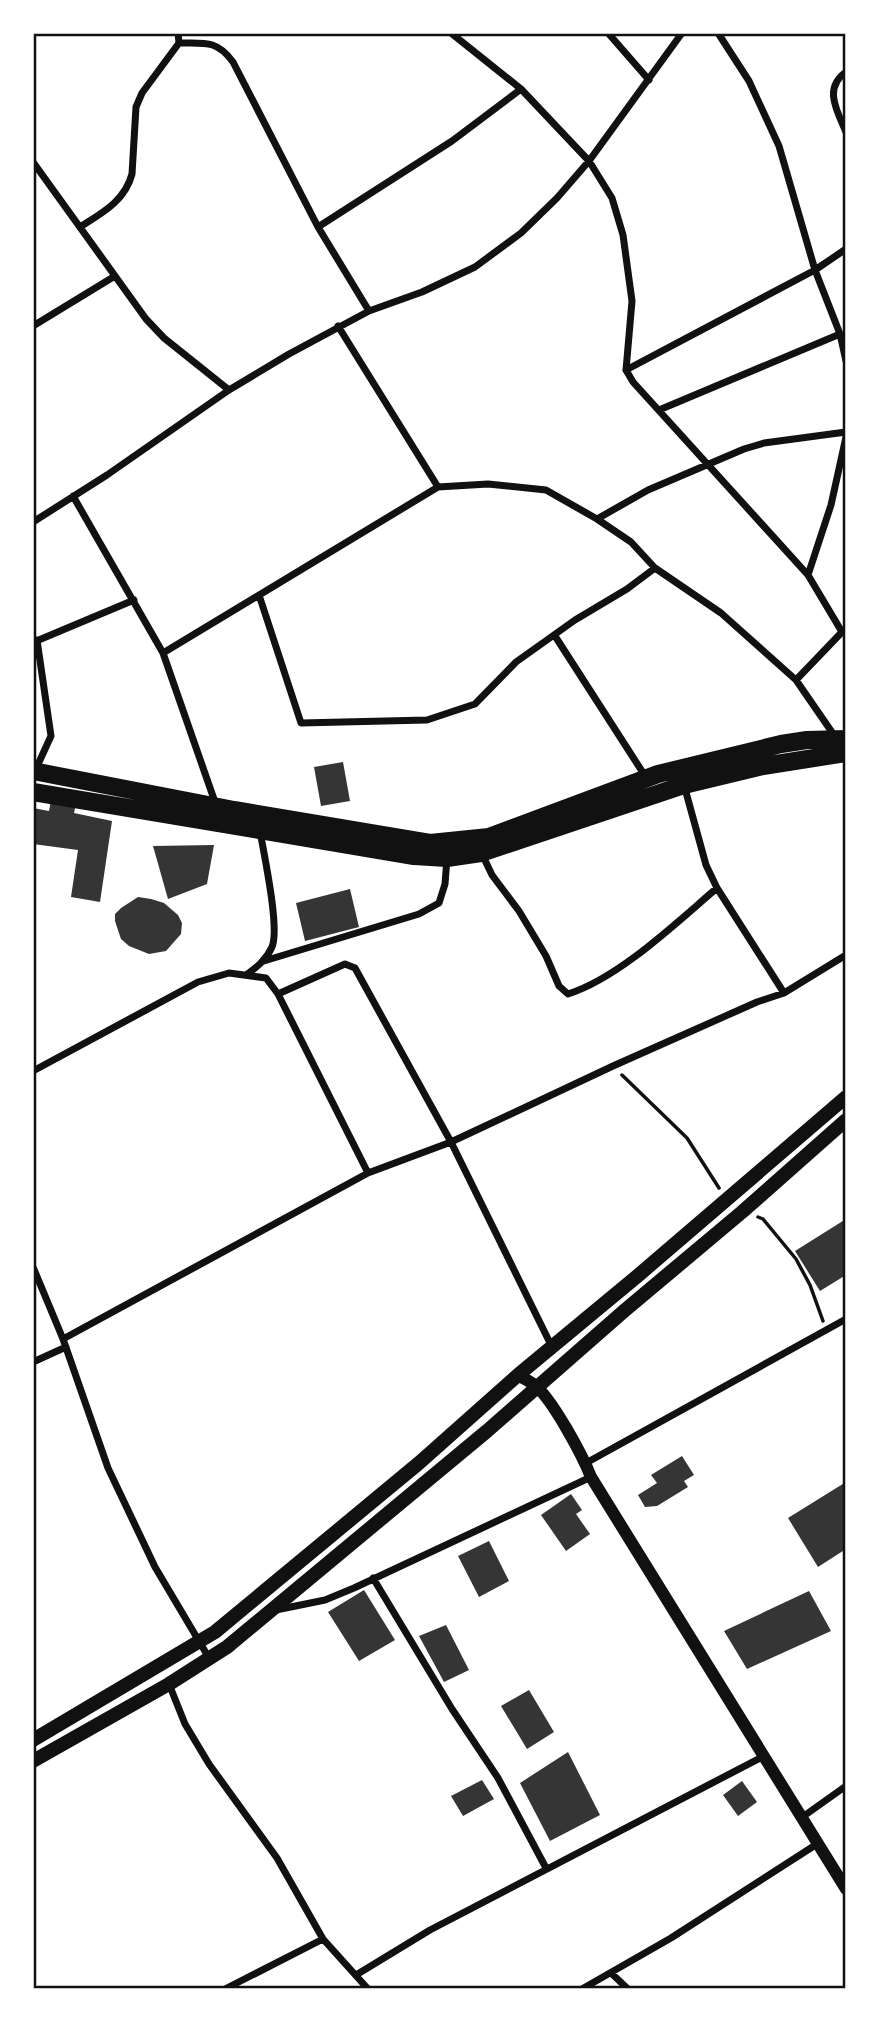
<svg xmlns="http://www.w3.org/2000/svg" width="879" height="2022" viewBox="0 0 879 2022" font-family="Overpass,sans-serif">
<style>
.building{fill:#353535}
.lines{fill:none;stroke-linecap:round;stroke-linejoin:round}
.path{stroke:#111;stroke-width:3.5}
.minor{stroke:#111;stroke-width:7}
.tertiary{stroke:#111;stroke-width:12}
.secondary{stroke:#111;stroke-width:14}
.primary{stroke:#111;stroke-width:18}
.neatline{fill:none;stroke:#111;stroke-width:2.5}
</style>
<rect width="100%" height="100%" fill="#fff"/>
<path class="building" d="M343 762 350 801 321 806 314 767Z
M51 800 76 804 74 813 112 821 100 902 71 897 78 850 33 844V808L49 811Z
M214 845 207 884 168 899 153 846Z
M350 889 359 927 305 941 296 903Z
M138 897 151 899 164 903 178 915 182 923 181 934 166 951 149 954 129 946 121 939 115 921V914L121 908Z
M846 1219V1275L820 1291 795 1251Z
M682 1456 694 1475 684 1481 688 1487 657 1506 645 1507 638 1495 657 1483 651 1475Z
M846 1482V1549L818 1567 788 1518Z
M571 1494 582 1510 576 1514 590 1534 566 1551 541 1515Z
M489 1541 509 1581 479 1597 458 1556Z
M364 1590 395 1640 359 1661 328 1612Z
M809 1591 831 1631 747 1669 724 1631Z
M446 1625 469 1670 444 1682 419 1636Z
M529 1690 554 1732 527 1749 501 1706Z
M568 1752 600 1815 550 1841 520 1783Z
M482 1780 494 1799 463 1816 451 1796Z
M742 1781 757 1802 738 1816 723 1795Z"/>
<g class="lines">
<path class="path" d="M622 1075 687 1138 719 1188
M758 1217 763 1219 796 1259 810 1285 823 1321"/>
<path class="minor" d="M451 33 521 89 589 161 612 198 623 235 632 301 626 370
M608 33 649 80
M718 33 749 81 779 146 815 270 840 334 846 361
M179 43C205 43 217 40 233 62L318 227 369 311
M846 72C823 88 837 111 846 132
M33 162 146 319 164 338 229 390
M80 227C102 213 125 201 132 174L136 107 142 93 179 43 178 33
M318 227 452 141 521 89
M33 326 115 276
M338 326 438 487
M659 410 840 334
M73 496 163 653 216 805
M597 519 648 490 744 449 764 443 846 432
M33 522 107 475 229 390 289 354 369 311 422 292 475 267 521 233 557 198 589 161 682 33
M808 575 831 505 846 437
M259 595 301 723 427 720 475 704 516 662 575 620 627 589 655 568
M842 632 808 575 633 382 626 370 815 270 846 249
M555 636 647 779
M34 642 134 600
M163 653 438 487 488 484 546 490 597 519 631 542 655 568 721 613 796 680 836 738
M796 680 842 632H845
M35 771 51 736 37 640
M684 785 706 865 717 888 784 993
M482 854 492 875 519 911 546 956 559 986 568 994C619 978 677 922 717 888
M264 961 419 914 439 903 445 884 447 858
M246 975C257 967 266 960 272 947 280 928 264 855 260 831
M278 994 345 964 355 968 451 1142 552 1347
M33 1071 198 982 229 973 266 978 278 994 368 1173 451 1142 613 1066 757 1002 784 993 846 955
M33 1267 63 1339 108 1468 155 1567 209 1658
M63 1339 368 1173
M33 1362 66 1347
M586 1463 846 1319
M373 1578 452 1709 498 1778 546 1868
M276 1610 325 1600 354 1588 591 1477
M169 1684 185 1724 209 1764 277 1858 323 1939 368 1989
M801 1818 846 1786
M611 1973 628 1989
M356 1975 430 1930 764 1756
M225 1989 323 1939
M582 1989 671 1938 817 1844"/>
<path class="tertiary" d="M518 1375C524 1379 532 1382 537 1387 554 1403 582 1454 591 1477L846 1889"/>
<path class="secondary" d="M33 1740 215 1632 419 1463 518 1375 641 1273 846 1097
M33 1761 169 1684 227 1647 487 1431 624 1311 742 1212 846 1120"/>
<path class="primary" d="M33 771 234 810 430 843 489 837 658 774 781 744 807 740 846 739
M33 792 414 856 447 858 481 853 684 785 763 766 846 753"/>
</g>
<rect width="879" height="2022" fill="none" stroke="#ffffff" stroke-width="70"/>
<rect x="35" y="35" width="809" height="1952" class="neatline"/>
</svg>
